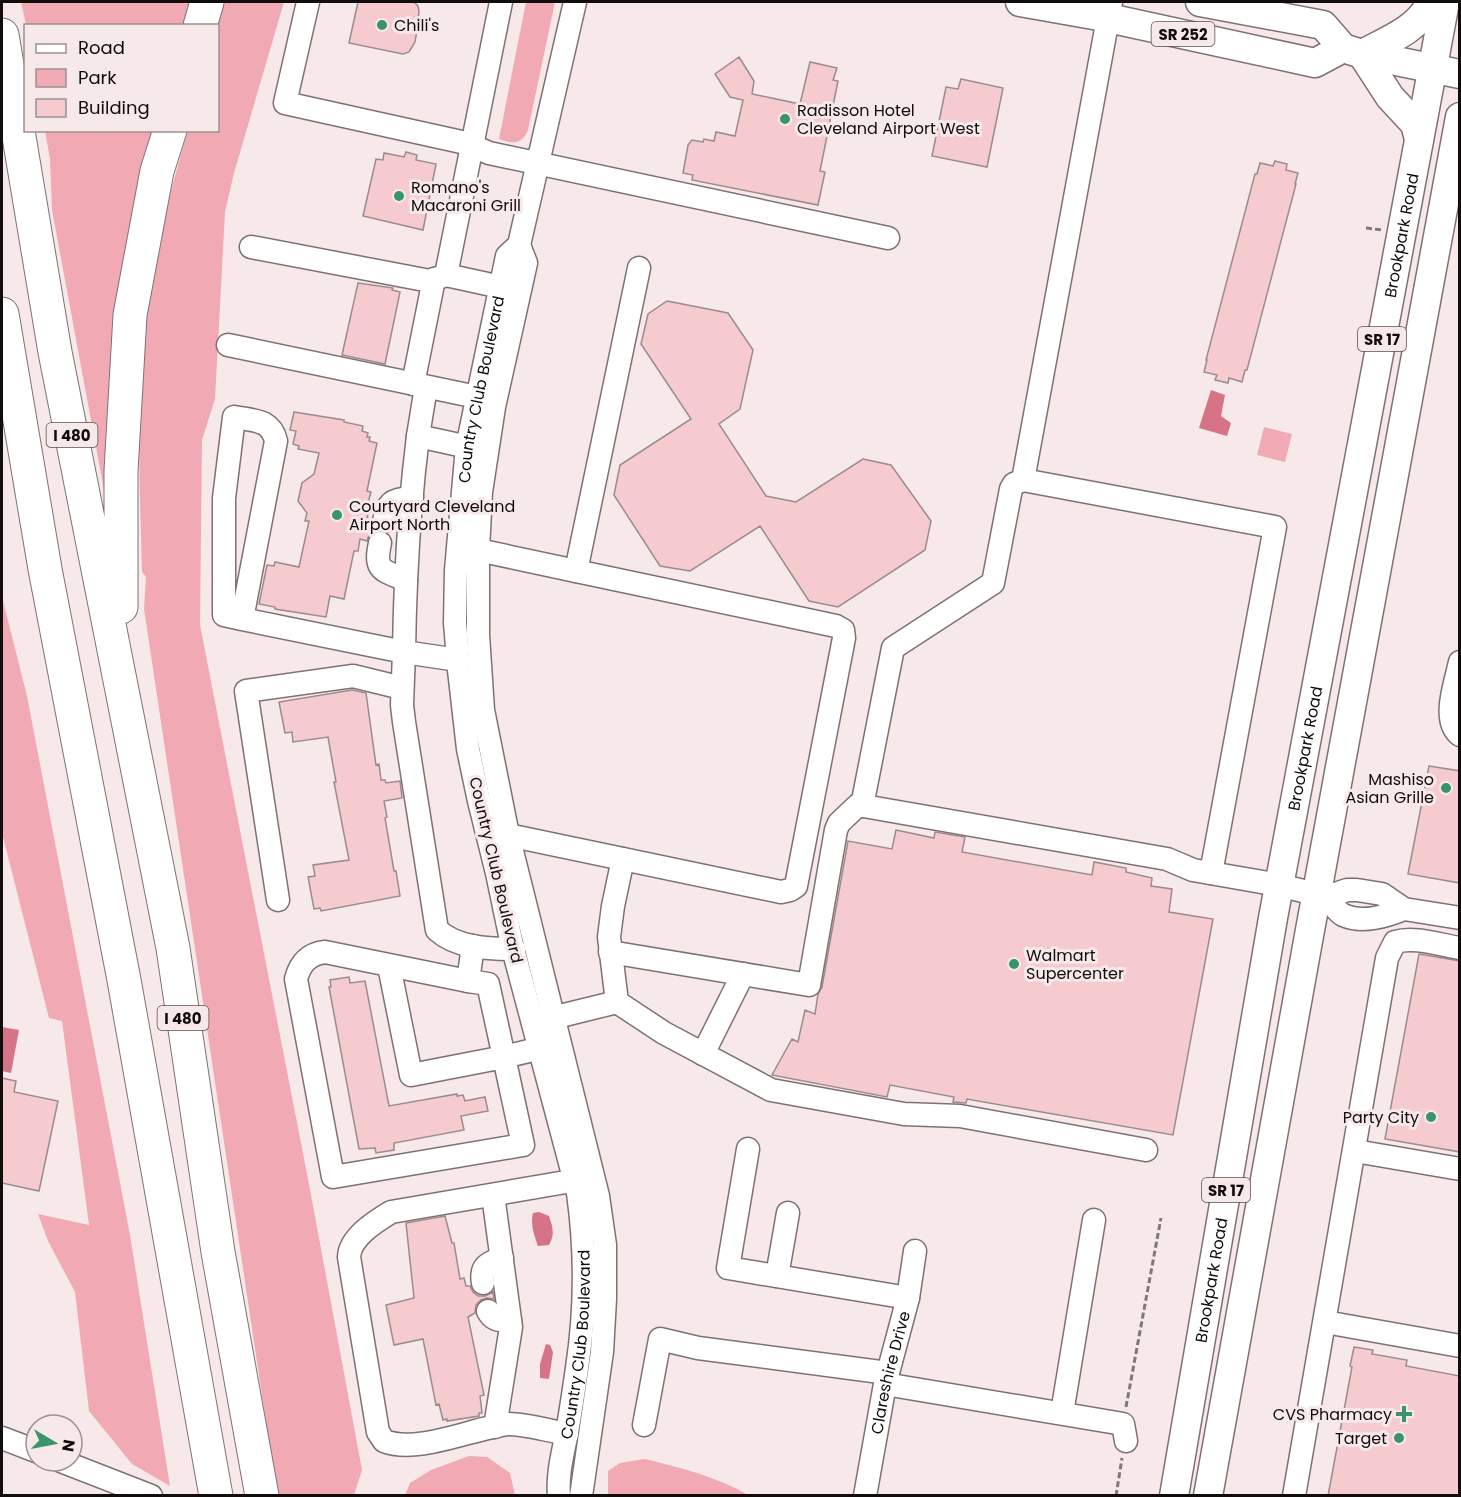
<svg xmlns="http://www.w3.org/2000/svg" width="1461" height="1497" viewBox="0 0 1461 1497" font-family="Poppins,sans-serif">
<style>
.green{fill:#f1aab4}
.water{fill:#d77386}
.building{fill:#f6cbd0;stroke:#9a8c8d;stroke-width:1.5}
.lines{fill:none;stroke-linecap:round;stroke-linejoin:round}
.minor-casing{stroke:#7f7173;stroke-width:25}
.major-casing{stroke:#7f7173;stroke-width:31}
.highway-casing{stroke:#7f7173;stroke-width:35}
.path{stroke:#817778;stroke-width:3;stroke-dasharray:6 3;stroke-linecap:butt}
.minor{stroke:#fff;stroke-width:22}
.major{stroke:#fff;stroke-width:28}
.highway{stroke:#fff;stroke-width:33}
.poi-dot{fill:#3b9368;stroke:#f7e8ea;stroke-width:2}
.labels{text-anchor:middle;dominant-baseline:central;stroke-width:6;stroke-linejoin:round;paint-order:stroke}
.shield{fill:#f7e8ea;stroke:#574f4f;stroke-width:1.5}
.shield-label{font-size:15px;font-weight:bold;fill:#120d0d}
.poi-label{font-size:16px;fill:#120d0d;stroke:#f7e8ea;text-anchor:start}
.street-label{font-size:16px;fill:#120d0d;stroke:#f7e8ea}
</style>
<rect width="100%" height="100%" fill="#f7e8ea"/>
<path class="green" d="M21 2H198L191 26 26 25Z
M223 2H284L234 173 225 212 215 399 202 440 200 625 309 1184 362 1470 354 1495H277L144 609 146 577 142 572C140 493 136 414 144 335 151 266 168 197 188 131L218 130V26Z
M526 2H555L528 130C522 145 512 144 499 139Z
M45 131H160L113 504 104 490 52 210 50 159Z
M1264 427 1292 434 1285 462 1257 455Z
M2 597 27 696 130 1235 170 1486 132 1464 89 1411 75 1292 48 1241 38 1214 89 1225 62 1021 49 1018 2 833Z
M469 1456 487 1457 510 1473 515 1495H405L410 1483 431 1470Z
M645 1459C680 1468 716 1476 748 1495H608V1471L620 1463Z"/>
<path class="water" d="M1211 390 1225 395 1221 416 1231 423 1227 436 1199 428Z
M2 1027 19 1030 11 1073 2 1071Z
M539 1212 549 1216C553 1228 555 1234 549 1245L538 1246C534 1235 530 1224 533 1213Z
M546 1344 550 1345 553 1352 549 1379 540 1378V1364Z"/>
<path class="building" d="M358 2H414L418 6 419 11 417 30 415 42 409 52 403 54 349 43Z
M739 57 754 81 752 94 800 104 810 62 837 68 833 80 838 81 820 171 825 172 818 205 692 180 693 175 683 173 688 145 692 140 703 142 704 139 714 141 716 132 735 136 743 100 730 97 715 74Z
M961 79 1003 88 987 167 932 156 946 87 958 89Z
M406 152 417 155 416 160 436 164 423 230 363 216 376 159 383 160 384 153 404 157Z
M1275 161 1287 164 1286 170 1298 173 1295 184H1296L1247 370H1245L1242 382 1229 378 1228 383 1215 380 1217 375 1204 372 1207 360H1206L1255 174H1257L1260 163 1273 166Z
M358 283 393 288 392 290 400 292 385 364 342 355Z
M667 301 728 313 753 350 740 409 719 424 766 496 796 502 863 459 891 465 931 521 925 550 838 607 809 601 760 526 690 571 660 566 614 495 620 465 691 419 641 344 648 314Z
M294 412 344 420V422L363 426 362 431 368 433 367 437H370L369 441 377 443 367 491 371 492 366 510 369 511 367 518 371 519V525L375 531 369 535 367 541 360 539 358 551H354L344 599 330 596 326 617 275 609V607L259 604 267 565 274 566 275 562 299 567 309 521H305L307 513 298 501 302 483 314 474 319 453 298 449 299 446 293 444 296 431 290 430Z
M352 690 366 693 376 765 379 764 381 780H385L386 783 400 781 402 798 384 801 387 817 385 818 394 871H396L400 896 321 911 320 908 314 909 308 877 315 876 313 865 349 860 334 782H336L328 737 293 742 292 732 285 733 279 702Z
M1429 766 1460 771V883L1408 874Z
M896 830 934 838 935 832 965 837 962 852 1092 875 1094 862 1126 868V872L1152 878 1151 886 1172 889 1169 912 1213 919 1173 1135 967 1099 966 1103 953 1102 954 1097 890 1085 887 1097 772 1075 792 1039 798 1042 805 1010 815 1014 818 994 822 987 848 841 892 849Z
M1419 954 1460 961V1152L1385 1139Z
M349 977 350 983 365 981 389 1106 457 1094V1096L463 1095 465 1101 485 1097 488 1111 461 1116 464 1130 394 1143V1150L376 1153 375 1148 359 1149 329 987H331L330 980Z
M2 1078 16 1081 14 1092 58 1101 39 1191 2 1183Z
M445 1216 452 1243H454L460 1279 464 1278 466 1286H470L473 1292 478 1296H485L493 1292 494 1299 487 1298 481 1300 476 1305 475 1313 468 1317 484 1395 480 1396 482 1413H479V1416L447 1421V1419L443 1420 439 1404 436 1405 423 1339 394 1345 386 1305 414 1298 406 1223Z
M1354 1347 1373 1350 1372 1354 1407 1360 1406 1366 1460 1376V1496H1328L1352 1367 1350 1366Z"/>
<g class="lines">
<defs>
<g id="minor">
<path d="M308 2 285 103 466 143 489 153 888 238"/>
<path d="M1111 2 1023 480 1275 527 1211 873"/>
<path d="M519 245 526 263 494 407 481 492 478 550V635L483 710 508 835 598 1196 605 1245V1299L602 1352 581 1496"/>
<path d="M251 247 430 281 446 275"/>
<path d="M501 287 446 275 501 2"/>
<path d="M228 345 477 397"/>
<path d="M413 384 434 279"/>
<path d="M426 387 418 436 482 450"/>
<path d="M418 436C409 508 405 580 404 652L458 660"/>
<path d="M384 521C389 500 391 501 412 497"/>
<path d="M380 543C374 571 382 570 406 580"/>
<path d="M478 550 576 571 639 268"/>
<path d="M242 619 224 615V498L234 417C254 421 271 419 276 441L242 619 404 652 402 705 404 722 437 930C457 948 488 949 514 949"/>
<path d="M1460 662C1456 682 1441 720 1460 735"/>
<path d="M862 806 893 648 993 583 1011 489 1014 484 1023 480"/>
<path d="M508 835 781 892 790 890 796 886 844 638 843 630 836 626 576 571"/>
<path d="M278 900 246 691 353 676 402 688"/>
<path d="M1404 909C1386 916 1363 924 1343 915 1337 912 1332 903 1327 897L1347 890H1357L1382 894 1404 909 1460 918"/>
<path d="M473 946 468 981 488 984 504 1057 553 1045"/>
<path d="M610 952 809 985 836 830 839 823 858 805 1167 859 1193 870 1279 885 1327 897"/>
<path d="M389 966 411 1075 504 1057 523 1145 333 1177 296 979C300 964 308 954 325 952L468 981"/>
<path d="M617 1002 664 1033 771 1090 904 1114 960 1116 1146 1150"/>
<path d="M540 1021 617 1002 609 937 613 906 623 859"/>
<path d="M703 1054 743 974"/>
<path d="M748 1149 728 1268 908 1298"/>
<path d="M1355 1151 1460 1169"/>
<path d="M493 1195 511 1327 495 1427"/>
<path d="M777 1276 788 1213"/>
<path d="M483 1283C480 1267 487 1263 502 1258"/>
<path d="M488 1311C493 1321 500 1320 510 1321"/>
<path d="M1325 1322 1460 1346"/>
<path d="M885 1384 1123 1424 1126 1441"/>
<path d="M1062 1413 1094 1220"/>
<path d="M644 1425 660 1339 698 1348 888 1373"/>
<path d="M567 1434C551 1431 521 1423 507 1424 471 1429 417 1454 384 1441L378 1432 349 1257C350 1237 375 1222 391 1212L589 1178"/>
<path d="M2 1438 36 1451"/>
<path d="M61 1461 151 1496"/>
<path id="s1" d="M559 1496C557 1474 563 1453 567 1432 571 1410 574 1389 577 1368 586 1309 586 1251 578 1193L512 945 497 873 479 801 468 749 459 670 455 623 456 570 467 447 507 256 519 245 575 2"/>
<path id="s2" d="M865 1496 885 1384 908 1298 915 1251"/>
<path d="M1294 1496 1387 958 1395 942C1415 936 1439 945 1460 948"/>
</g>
<g id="major">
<path d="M1020 2 1099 16 1315 63 1343 48"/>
<path d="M1200 2 1323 25 1343 48 1362 54 1460 74"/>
<path d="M1362 54 1390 97 1415 124 1419 139"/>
<path d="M1362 54C1387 41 1419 29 1431 2"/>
<path id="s3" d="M1174 1496 1273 918 1445 2"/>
<path d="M1208 1496 1310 930 1460 117"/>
</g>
<path id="highway" d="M200 26 207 2
M2 35 55 352 173 948 218 1252 262 1496
M2 314 45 569 124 980 216 1496
M121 607V471L130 315 157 171 170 130"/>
</defs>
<use href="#minor" class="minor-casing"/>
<use href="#major" class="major-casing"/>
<use href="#highway" class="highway-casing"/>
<path class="path" d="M1366 228 1382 230
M1126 1407 1161 1218
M1116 1496 1122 1458"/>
<use href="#minor" class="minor"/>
<use href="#major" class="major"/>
<use href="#highway" class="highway"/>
</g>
<g class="poi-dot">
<circle cx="382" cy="25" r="6"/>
<circle cx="785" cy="119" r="6"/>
<circle cx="399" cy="196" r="6"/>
<circle cx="337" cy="515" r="6"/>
<circle cx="1446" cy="788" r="6"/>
<circle cx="1014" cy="964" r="6"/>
<circle cx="1431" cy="1117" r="6"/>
<path d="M1401 1405h6v6h6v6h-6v6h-6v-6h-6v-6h6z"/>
<circle cx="1399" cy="1438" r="6"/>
</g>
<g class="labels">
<g class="shield">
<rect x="1151.5" y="22" width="63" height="24" rx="4.5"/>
<rect x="1358" y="327" width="48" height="24" rx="4.5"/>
<rect x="46.5" y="423" width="51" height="24" rx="4.5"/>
<rect x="157.5" y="1006" width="51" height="24" rx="4.5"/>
<rect x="1202" y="1178" width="48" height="24" rx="4.5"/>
</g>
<g class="shield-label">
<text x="1183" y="34">SR 252</text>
<text x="1382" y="339">SR 17</text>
<text x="72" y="435">I 480</text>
<text x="183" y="1018">I 480</text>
<text x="1226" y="1190">SR 17</text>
</g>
<g class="poi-label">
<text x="394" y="25">Chili's</text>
<text x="797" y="110">Radisson Hotel<tspan x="797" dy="18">Cleveland Airport West</tspan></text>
<text x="411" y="187">Romano's<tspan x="411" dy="18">Macaroni Grill</tspan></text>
<text x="349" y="506">Courtyard Cleveland<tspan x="349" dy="18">Airport North</tspan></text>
<text x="1434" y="779" text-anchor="end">Mashiso<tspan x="1434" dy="18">Asian Grille</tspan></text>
<text x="1026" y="955">Walmart<tspan x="1026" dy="18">Supercenter</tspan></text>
<text x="1419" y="1117" text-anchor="end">Party City</text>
<text x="1392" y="1414" text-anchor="end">CVS Pharmacy</text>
<text x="1387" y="1438" text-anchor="end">Target</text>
</g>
<g class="street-label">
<text stroke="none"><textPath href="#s3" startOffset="1281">Brookpark Road</textPath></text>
<text stroke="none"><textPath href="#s1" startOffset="1125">Country Club Boulevard</textPath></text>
<text stroke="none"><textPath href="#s3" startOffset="759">Brookpark Road</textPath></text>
<text transform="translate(496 870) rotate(77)">Country Club Boulevard</text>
<text stroke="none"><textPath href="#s3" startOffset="219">Brookpark Road</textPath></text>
<text stroke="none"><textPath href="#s1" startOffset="153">Country Club Boulevard</textPath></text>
<text stroke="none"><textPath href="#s2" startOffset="126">Clareshire Drive</textPath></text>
</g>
</g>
<rect width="1461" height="1497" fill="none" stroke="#120d0d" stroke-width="6"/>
<rect x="24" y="24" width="195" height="108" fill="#f7e8ea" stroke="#9b9092" stroke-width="1.5"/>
<rect x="36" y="44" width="30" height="9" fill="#ffffff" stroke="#9b9092" stroke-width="1.5"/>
<text x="78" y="54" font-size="18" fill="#120d0d">Road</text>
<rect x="36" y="69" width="30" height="18" fill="#f1aab4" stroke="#9b9092" stroke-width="1.5"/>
<text x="78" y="84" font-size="18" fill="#120d0d">Park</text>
<rect x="36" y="99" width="30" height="18" fill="#f6cbd0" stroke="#9b9092" stroke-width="1.5"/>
<text x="78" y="114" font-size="18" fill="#120d0d">Building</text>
<g transform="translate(54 1443) rotate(100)"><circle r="28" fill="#f7e8ea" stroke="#9b9092" stroke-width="1.5"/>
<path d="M0-4.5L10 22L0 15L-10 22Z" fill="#3b9368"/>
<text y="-9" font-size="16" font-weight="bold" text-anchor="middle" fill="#120d0d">N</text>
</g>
</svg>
